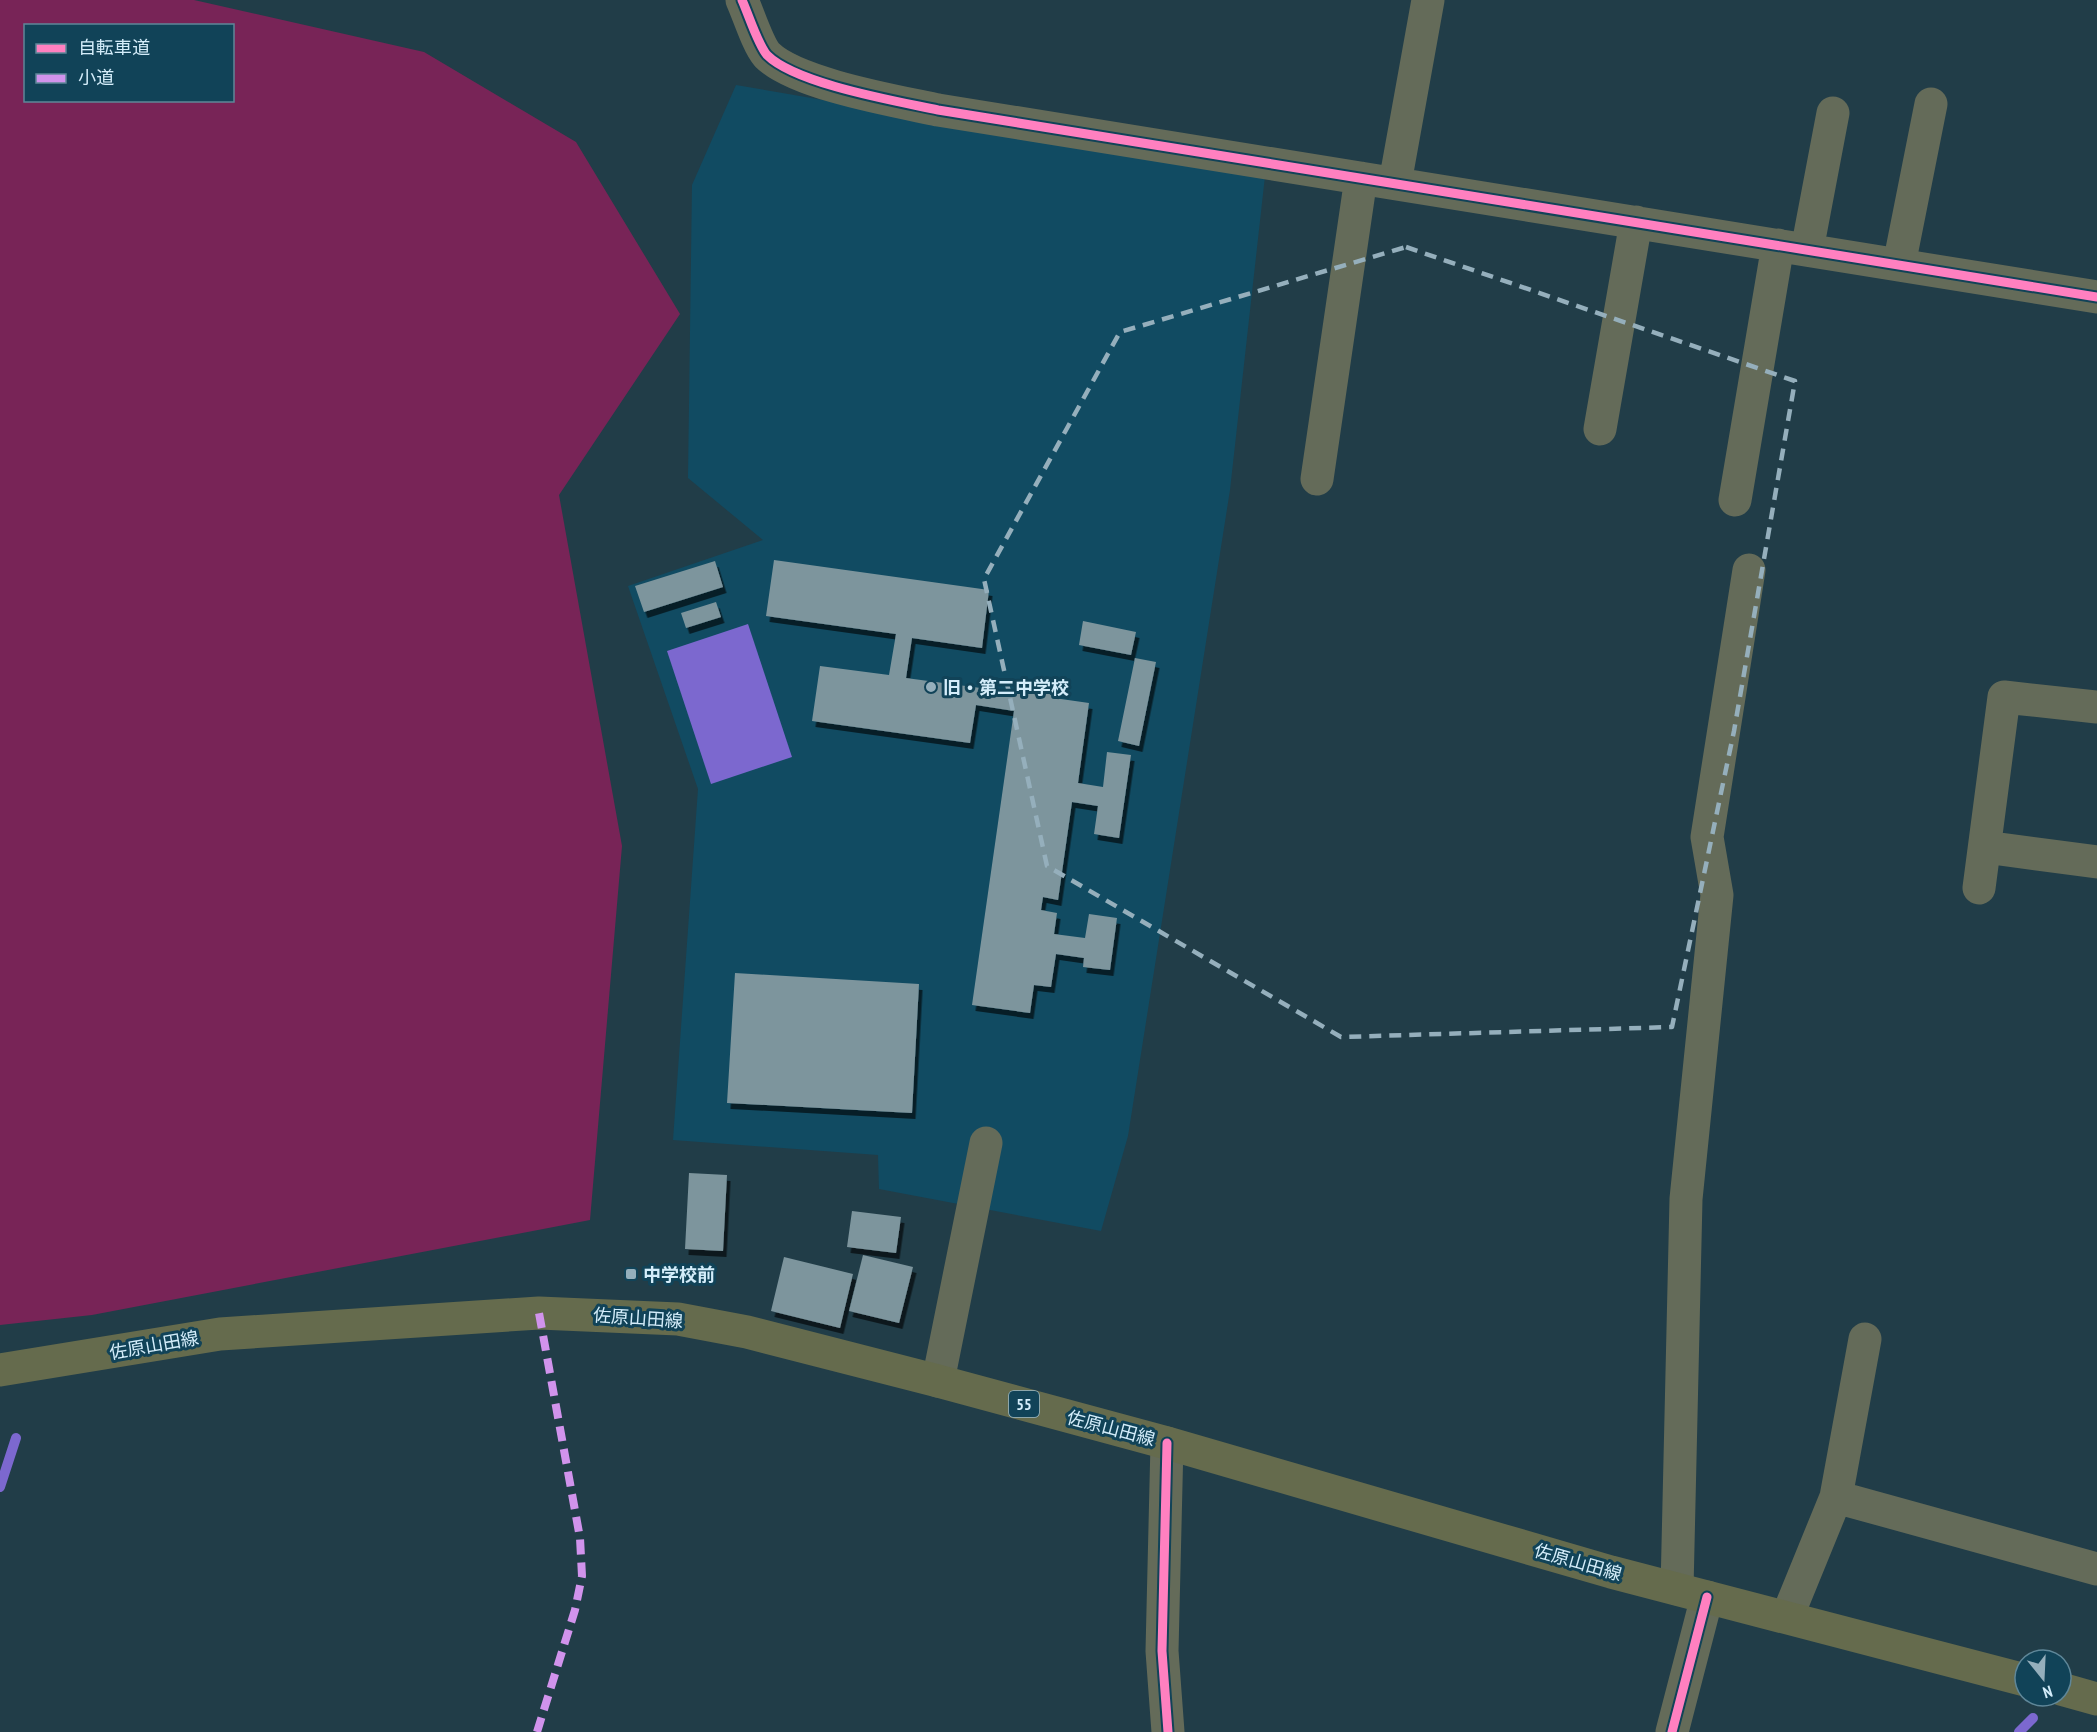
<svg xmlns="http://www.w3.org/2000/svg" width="2097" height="1732" viewBox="0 0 2097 1732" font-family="'PT Sans Narrow','Noto Sans JP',sans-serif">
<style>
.built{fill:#114b62}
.green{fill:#782457;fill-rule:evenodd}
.water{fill:#7c68cf}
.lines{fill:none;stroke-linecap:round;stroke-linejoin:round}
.stream{stroke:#7c68cf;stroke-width:10}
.building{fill:#7d959d;filter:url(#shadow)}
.minor{stroke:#646b59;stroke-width:33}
.major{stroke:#656b4d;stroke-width:33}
.quiet{stroke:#d193ec;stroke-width:8;stroke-dasharray:15 8;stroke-linecap:butt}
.cycleway-casing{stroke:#114358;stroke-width:13}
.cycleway{stroke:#ff80c0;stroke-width:9}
.marked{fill:none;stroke:#95afbc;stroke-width:4.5;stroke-dasharray:12 8;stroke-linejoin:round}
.poi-dot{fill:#95afbc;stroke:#114358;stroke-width:2}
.labels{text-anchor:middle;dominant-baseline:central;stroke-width:6;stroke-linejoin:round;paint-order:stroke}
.shield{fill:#114358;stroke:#9abac9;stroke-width:1.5}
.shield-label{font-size:16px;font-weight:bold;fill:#d4edfa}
.poi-label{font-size:18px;font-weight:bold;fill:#d4edfa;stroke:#114358;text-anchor:start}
.street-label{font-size:18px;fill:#d4edfa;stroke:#114358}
</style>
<defs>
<filter id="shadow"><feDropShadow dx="3.5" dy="6" stdDeviation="0" flood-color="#0009"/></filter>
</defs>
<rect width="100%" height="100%" fill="#213d48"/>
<path class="built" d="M736 85 1265 176 1230 490 1128 1136 1101 1231 879 1189 878 1155 673 1140 698 789 628 586 763 540 688 478 692 185Z"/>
<path class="green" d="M0 0H194L424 52 576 142 680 314 559 495 622 846 590 1220 92 1315 0 1325ZM26 26H232V100H26Z"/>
<path class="water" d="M748 624 792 757 711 784 667 651Z"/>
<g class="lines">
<path class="stream" d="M0 1487 16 1438
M2019 1732 2033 1718"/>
</g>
<path class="building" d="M774 560 989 590 982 648 912 638 906 678 1018 693 1019 683 1055 687 1054 698 1089 703 1078 783 1103 787 1107 752 1131 755 1119 838 1094 834 1098 806 1072 802 1058 900 1043 897 1041 910 1057 913 1054 934 1085 938 1089 914 1117 918 1110 970 1083 967 1084 958 1056 954 1051 987 1034 985 1030 1013 972 1005 1014 711 976 705 970 743 812 721 820 666 889 675 896 634 766 616Z
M715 561 723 587 644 612 635 586Z
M716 602 721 617 686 628 681 613Z
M1083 621 1136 632 1131 655 1079 645Z
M1135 658 1156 662 1139 746 1118 741Z
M735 973 919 984 912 1113 727 1103Z
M689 1173 727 1175 723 1251 685 1249Z
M852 1211 901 1217 896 1253 847 1247Z
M863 1255 913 1267 899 1323 849 1311Z
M784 1257 853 1274 840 1328 771 1311Z"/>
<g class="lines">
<path class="minor" d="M742 0C748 13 758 45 767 55 796 84 896 101 938 110L2097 297
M1395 183 1428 0
M1807 250 1833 113
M1899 265 1931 104
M1600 429 1636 222
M1317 479 1361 178
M1735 500 1778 245
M1985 847 2097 862
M1979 888 2004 697 2097 707
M938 1381 986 1143
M1167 1443 1162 1651 1168 1732
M1836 1497 2097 1569
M1677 1589 1686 1199 1717 895 1707 837 1749 570
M1787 1617 1836 1497 1865 1339
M1672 1732 1707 1597"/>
<path class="major" d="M0 1370 220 1334 539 1313 678 1319 747 1332 938 1381 1167 1443 1611 1572 2025 1680
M2061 1689 2097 1699"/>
<path class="quiet" d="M537 1732 575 1610 582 1576 580 1538 539 1313"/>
<defs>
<path id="cycleway" d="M742 0C748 13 758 45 767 55 796 84 896 101 938 110L2097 297
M1167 1443 1162 1651 1168 1732
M1672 1732 1707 1597"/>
</defs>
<use href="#cycleway" class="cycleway-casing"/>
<use href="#cycleway" class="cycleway"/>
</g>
<path class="marked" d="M1406 247 1795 381 1734 731 1672 1027 1341 1037 1047 866 984 579 1120 332Z"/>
<g class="poi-dot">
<circle cx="931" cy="687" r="6"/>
<rect x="625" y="1268" width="12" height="12" rx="3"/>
</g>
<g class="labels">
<rect class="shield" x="1009" y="1391" width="30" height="26" rx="4.5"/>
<g class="shield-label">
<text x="1024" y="1404">55</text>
</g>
<g class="poi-label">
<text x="943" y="687">旧・第二中学校</text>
<text x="643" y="1274">中学校前</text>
</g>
<g class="street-label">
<text transform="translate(638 1318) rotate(4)">佐原山田線</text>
<text transform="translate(154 1345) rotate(-10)">佐原山田線</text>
<text transform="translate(1111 1428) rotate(15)">佐原山田線</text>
<text transform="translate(1578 1562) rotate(16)">佐原山田線</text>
</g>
</g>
<rect x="24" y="24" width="210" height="78" fill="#114358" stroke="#5f8799" stroke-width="1.5"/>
<rect x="36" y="44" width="30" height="9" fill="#ff80c0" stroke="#5f8799" stroke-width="1.5"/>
<text x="78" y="54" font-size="18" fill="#d4edfa">自転車道</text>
<rect x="36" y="74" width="30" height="9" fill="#d193ec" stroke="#5f8799" stroke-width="1.5"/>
<text x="78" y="84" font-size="18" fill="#d4edfa">小道</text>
<g transform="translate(2043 1678) rotate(162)"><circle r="28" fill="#114358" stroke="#5f8799" stroke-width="1.5"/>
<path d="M0-4.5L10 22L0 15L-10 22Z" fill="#95afbc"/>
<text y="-9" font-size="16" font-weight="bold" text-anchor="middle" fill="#d4edfa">N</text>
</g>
</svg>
